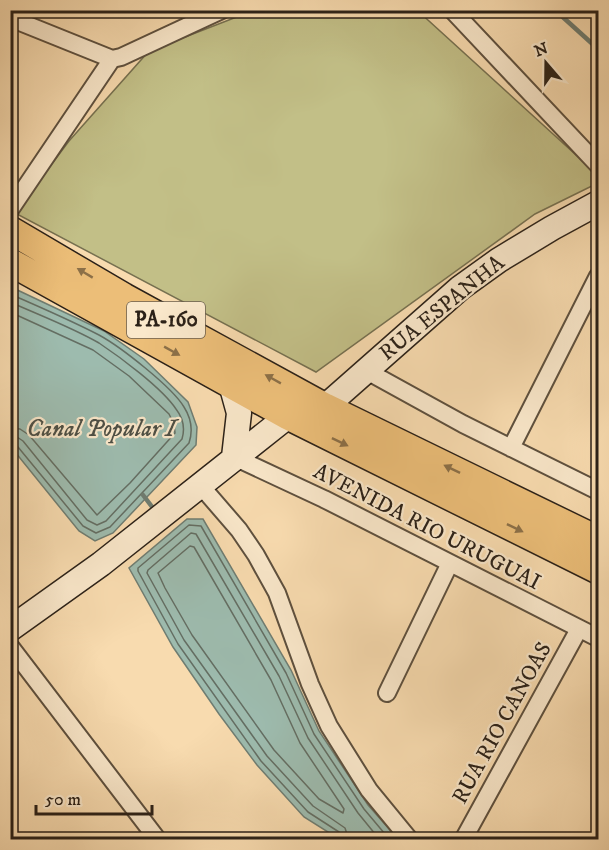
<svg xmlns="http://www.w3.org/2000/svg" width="609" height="850" viewBox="0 0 609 850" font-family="'IM FELL DW Pica',serif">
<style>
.green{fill:#c2bf87;stroke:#767050;stroke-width:1.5}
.water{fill:#9dbbae;stroke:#6f7d72;stroke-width:1.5}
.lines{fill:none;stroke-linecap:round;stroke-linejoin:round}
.shore{stroke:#646e63;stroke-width:1.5}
.stream{stroke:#6f7d72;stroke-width:4.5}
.street-casing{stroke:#5e503e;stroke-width:20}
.secondary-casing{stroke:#2b2118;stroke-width:27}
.primary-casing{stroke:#2b2118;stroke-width:30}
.street{stroke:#fae8cb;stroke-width:16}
.secondary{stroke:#fae8cb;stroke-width:24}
.primary{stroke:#ecbe78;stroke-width:27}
.oneway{fill:#8c7048}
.labels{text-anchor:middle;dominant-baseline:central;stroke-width:4.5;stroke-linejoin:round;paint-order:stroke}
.shield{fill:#fae8cb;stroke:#695d4e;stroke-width:1.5}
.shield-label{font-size:21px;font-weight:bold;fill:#2b2118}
.street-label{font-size:22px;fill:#2b2118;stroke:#fae8cb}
.water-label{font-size:24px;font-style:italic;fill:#4d4f45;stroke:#fae8cb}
</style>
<rect width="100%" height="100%" fill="#f8dbaf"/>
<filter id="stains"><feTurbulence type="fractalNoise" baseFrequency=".00333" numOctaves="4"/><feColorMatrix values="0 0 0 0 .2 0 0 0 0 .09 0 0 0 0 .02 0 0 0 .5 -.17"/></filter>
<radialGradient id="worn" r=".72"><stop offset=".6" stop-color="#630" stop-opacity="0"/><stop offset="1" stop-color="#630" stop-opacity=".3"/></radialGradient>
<path class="green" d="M252 11H418L598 175V183L535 214 316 372 15 213 69 141 149 51Z"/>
<path class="water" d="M11 287 104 331 144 359 188 402 197 427 196 445 113 533 95 541 79 531 11 447Z
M187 519H203L291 670 319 731 368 805 398 839H339L304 817 257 765 219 714 173 647 129 568Z"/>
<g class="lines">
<path class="shore" d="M10 294C40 307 70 320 99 335 121 347 172 387 184 407 191 418 193 431 189 443L110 527 96 533 83 526 18 447 10 444
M10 302C39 315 71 327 99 343 120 357 162 388 176 409 183 418 185 429 182 439L106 521 97 525 87 520 23 441 17 437H10
M10 312 93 350 129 376 169 414 174 424 175 433 130 483 97 515 29 435 20 429 10 428
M190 546 194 547 271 680 300 743 344 809 343 813 319 799 274 750 192 635 165 588 158 573Z
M342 840 339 832 308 812 261 761 178 644 138 571V568L189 525 201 526 286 673 314 734 364 809 390 840
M349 840 345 828 313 806 267 756 184 640 147 573 148 570 191 533 196 534 279 676 308 738 358 813 380 840"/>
<path class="stream" d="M555 10 598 49
M143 495 156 512"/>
<defs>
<path id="street" d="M452 10 598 165
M10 18 112 59 121 57 222 10
M10 210 112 59
M365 370 463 424 598 491
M511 448 598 276
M234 457 324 499 598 638
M201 486 239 530 256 555 277 593 310 684 329 726 369 790 410 840
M10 646 158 840
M387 693 450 563
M463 840 579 629"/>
<path id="secondary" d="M231 384 239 413 234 457
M325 407 460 288 499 260 552 228 598 203
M10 629 101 564 288 416"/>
<path id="primary" d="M10 230 124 297 325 407 598 540
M10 262 288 416 598 570"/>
</defs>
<use href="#street" class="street-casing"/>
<use href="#secondary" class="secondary-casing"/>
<use href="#primary" class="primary-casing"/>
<use href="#street" class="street"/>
<use href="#secondary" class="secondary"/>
<use href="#primary" class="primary"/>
</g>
<defs><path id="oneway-solid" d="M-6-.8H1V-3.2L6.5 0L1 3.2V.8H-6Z" transform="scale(1.5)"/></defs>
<g class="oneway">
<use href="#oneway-solid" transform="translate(85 273) rotate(-149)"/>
<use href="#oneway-solid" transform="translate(172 351) rotate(29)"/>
<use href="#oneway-solid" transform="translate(273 379) rotate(-151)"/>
<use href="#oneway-solid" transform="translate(340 442) rotate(26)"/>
<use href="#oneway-solid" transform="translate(452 469) rotate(-154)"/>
<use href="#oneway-solid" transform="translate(515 528) rotate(26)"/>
</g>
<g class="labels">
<rect class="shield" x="127" y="302" width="78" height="36" rx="4.5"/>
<g class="shield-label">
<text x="166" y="320">PA-160</text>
</g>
<g class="street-label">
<text transform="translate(442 308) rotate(-39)">RUA ESPANHA</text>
<text transform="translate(427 527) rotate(27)">AVENIDA RIO URUGUAI</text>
<text transform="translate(502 723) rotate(-61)">RUA RIO CANOAS</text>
</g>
<g class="water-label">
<text x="101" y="429">Canal Popular I</text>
</g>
</g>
<rect width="609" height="850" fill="none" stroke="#f8dbaf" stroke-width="36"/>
<rect x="12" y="12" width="585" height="826" fill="none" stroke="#2b2118" stroke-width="3"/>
<rect x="18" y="18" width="573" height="814" fill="none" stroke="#2b2118" stroke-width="1.5"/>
<g transform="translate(546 63) rotate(340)" stroke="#fae8cb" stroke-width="4.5" paint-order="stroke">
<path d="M0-4.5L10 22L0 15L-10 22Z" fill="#2b2118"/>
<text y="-9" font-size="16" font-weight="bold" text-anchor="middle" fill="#2b2118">N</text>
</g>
<path d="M36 805v9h116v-9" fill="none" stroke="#2b2118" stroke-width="3"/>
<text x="45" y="805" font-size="18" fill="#2b2118" stroke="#fae8cb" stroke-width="4.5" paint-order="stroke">50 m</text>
<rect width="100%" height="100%" filter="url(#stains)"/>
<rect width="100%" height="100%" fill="url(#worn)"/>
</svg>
